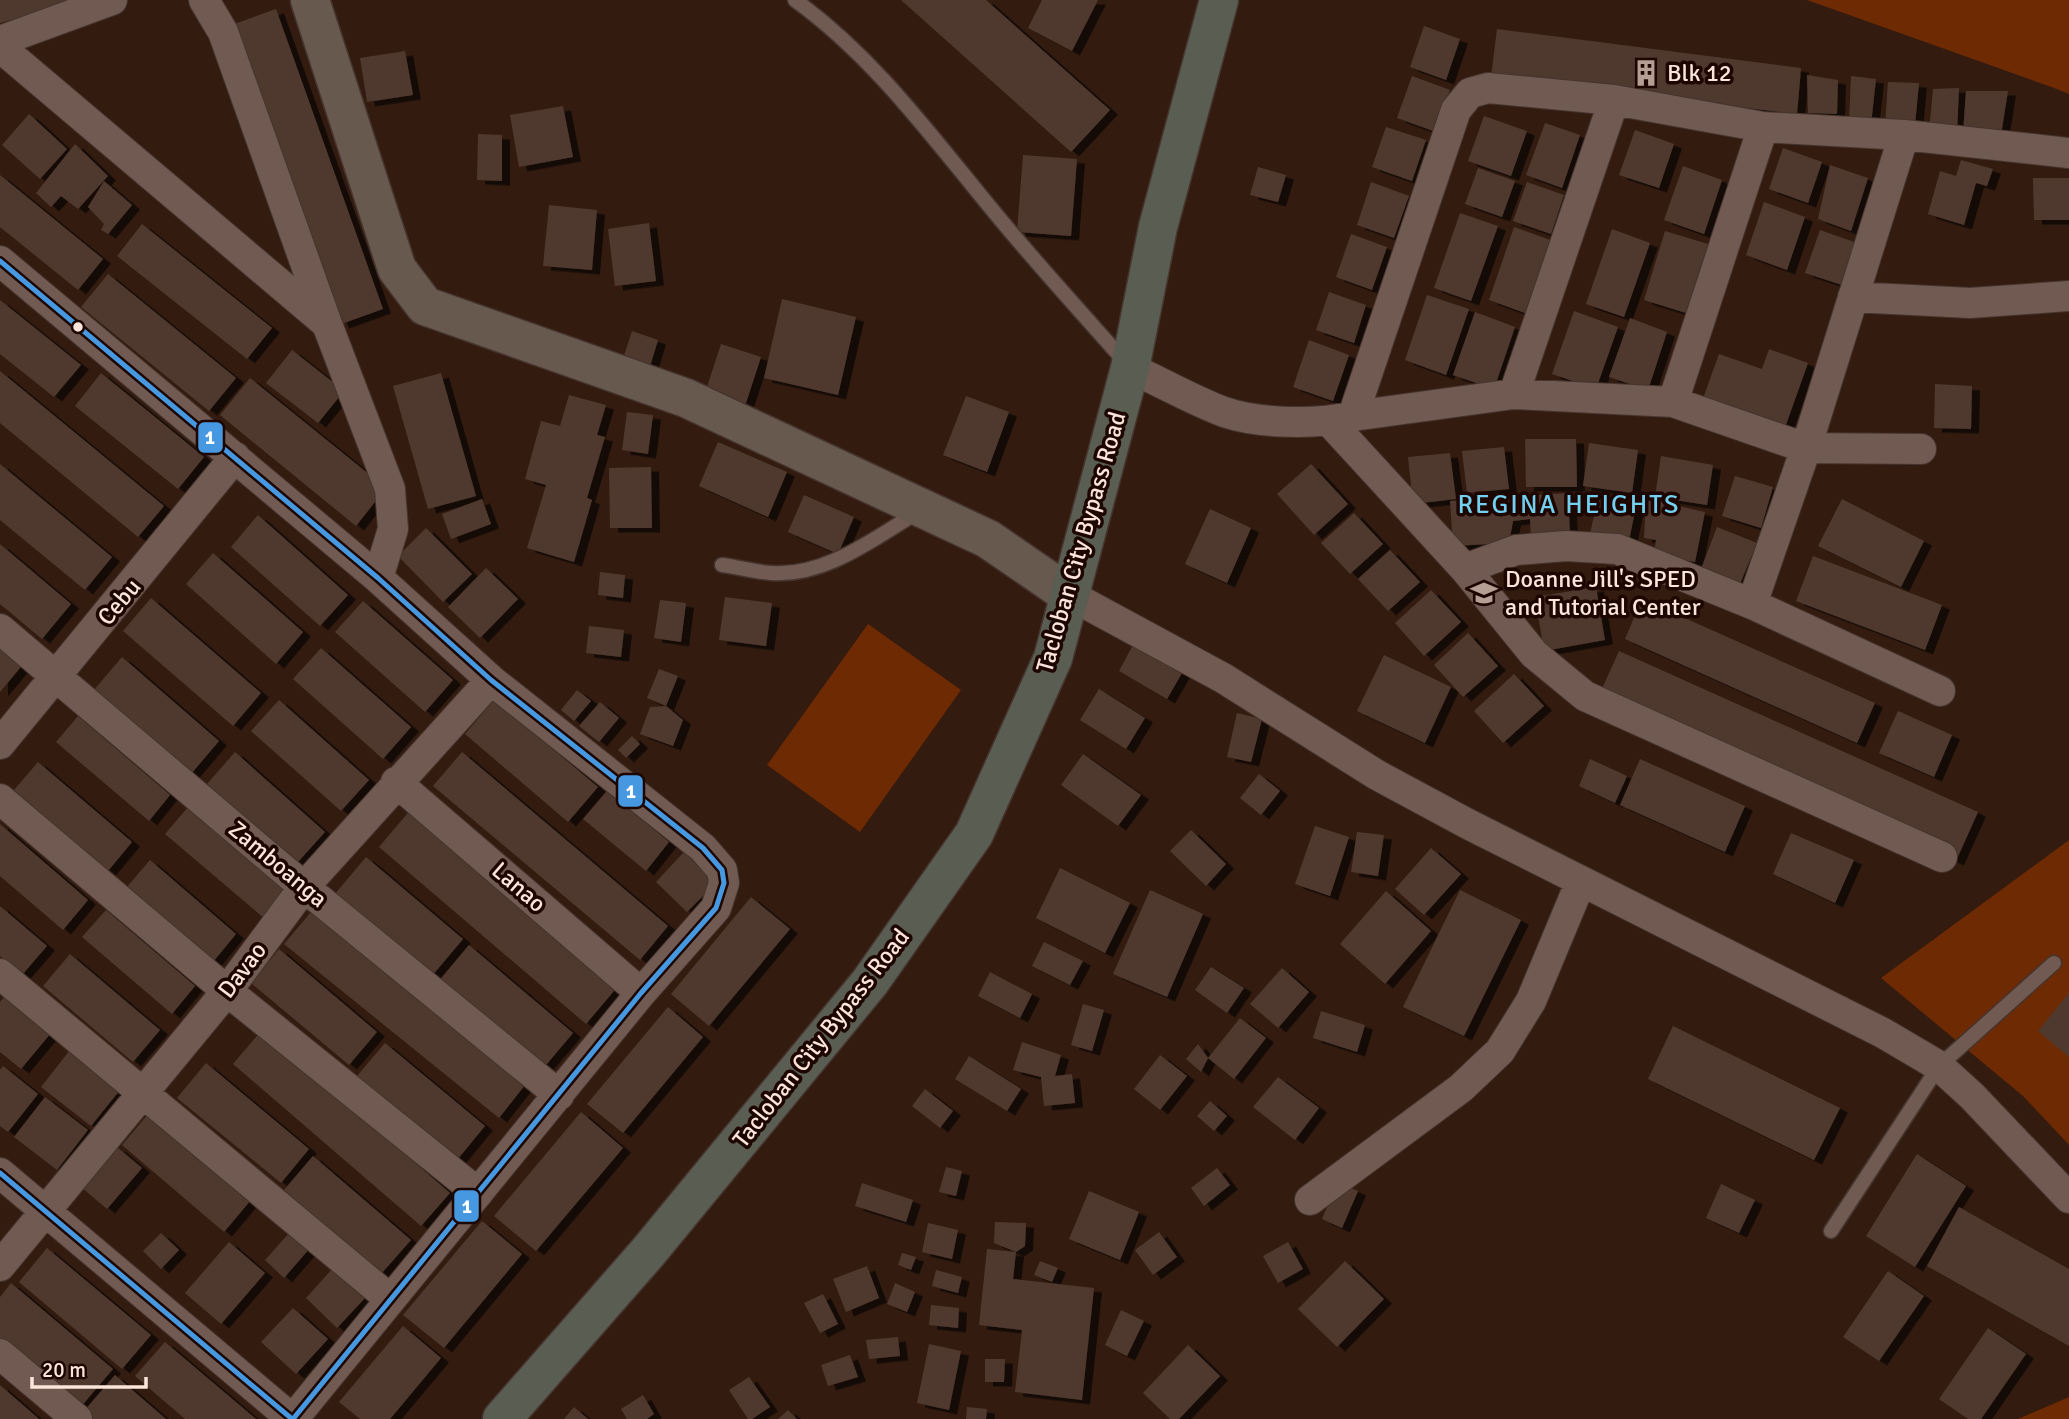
<svg xmlns="http://www.w3.org/2000/svg" width="2069" height="1419" viewBox="0 0 2069 1419" font-family="Signika,sans-serif">
<style>
.green{fill:#6e2a02}
.building{fill:#4f392f;filter:url(#shadow)}
.lines{fill:none;stroke-linecap:round;stroke-linejoin:round}
.lane-casing{stroke:#46342e;stroke-width:17}
.street-casing{stroke:#46342e;stroke-width:32}
.secondary-casing{stroke:#46342e;stroke-width:41}
.highway-casing{stroke:#46342e;stroke-width:41}
.lane{stroke:#705a51;stroke-width:14}
.street{stroke:#705a51;stroke-width:30}
.secondary{stroke:#68594f;stroke-width:38}
.highway{stroke:#5a5e52;stroke-width:38}
.bus-1-casing{stroke:#1e0600;stroke-width:10}
.bus-1{stroke:#4699e1;stroke-width:5}
.bus-dot{fill:#fbe4da;stroke:#1e0600;stroke-width:2.5}
.labels{text-anchor:middle;dominant-baseline:central;stroke-width:7;stroke-linejoin:round;paint-order:stroke}
.poi-label{font-size:24px;fill:#fbe4da;stroke:#1e0600;text-anchor:start}
.street-label{font-size:24px;fill:#fbe4da;stroke:#1e0600}
.neighbourhood-label{font-size:26px;letter-spacing:2px;fill:#73d0f1;stroke:#1e0600}
.line-badge{stroke:#1e0600;stroke-width:2.5}
.badge-label{font-size:19px;text-anchor:middle;font-weight:bold;fill:#fff}
</style>
<defs>
<filter id="shadow"><feDropShadow dx="8" dy="4.5" stdDeviation="0" flood-color="#0009"/></filter>
</defs>
<rect width="100%" height="100%" fill="#331b10"/>
<path class="green" d="M1807 0H2069V94L2054 88Z
M868 624 961 690 860 832 767 765Z
M2069 840V1145L2023 1096 1881 978Z
M2069 1397V1419H2018Z"/>
<path class="building" d="M0 0H84L85 1 0 23Z
M901 0H986L1110 110 1071 152Z
M1042 0H1098L1072 51 1028 28Z
M276 9 383 309 341 324 234 24Z
M1424 26 1460 39 1446 80 1410 67Z
M1497 29 1801 68 1797 114 1491 77Z
M405 51 413 95 367 102 360 58Z
M1807 75 1838 80 1837 114 1808 113Z
M1412 76 1450 90 1436 132 1397 118Z
M1851 76 1876 79 1871 124 1849 122Z
M1888 82 1919 83 1915 125H1885Z
M1959 88 1957 133 1929 132 1933 89Z
M1966 91H2008L2000 141 1963 134Z
M563 106 573 157 519 167 510 115Z
M29 114 67 149 40 179 2 145Z
M1484 116 1527 131 1511 176 1468 161Z
M1545 123 1580 135 1562 188 1526 175Z
M1386 127 1426 140 1412 181 1372 167Z
M1635 130 1674 144 1659 188 1619 175Z
M478 134 502 135V181L477 180Z
M75 144 108 176 78 209 61 196 51 207 36 193Z
M1783 148 1822 162 1808 203 1769 189Z
M1023 155 1077 159 1071 236 1017 232Z
M1961 160 1993 169 1987 186 1976 183 1964 225 1928 214 1940 171 1956 176Z
M1830 165 1868 178 1851 231 1818 219Z
M1683 166 1722 180 1704 234 1664 220Z
M1258 167 1286 175 1278 202 1250 195Z
M1478 168 1515 181 1502 217 1465 204Z
M0 175 103 259 78 290 0 227Z
M2033 178H2069V220H2034Z
M104 181 132 205 108 234 101 230 104 224 88 207Z
M1371 182 1409 196 1394 238 1357 225Z
M1527 182 1564 195 1551 234 1513 221Z
M1764 202 1805 217 1787 270 1746 255Z
M549 205 597 210 592 270 543 266Z
M1460 213 1498 226 1471 301 1434 288Z
M649 223 656 281 615 286 608 229Z
M142 224 272 328 247 359 117 256Z
M1514 227 1550 240 1525 313 1489 300Z
M1612 229 1650 243 1624 317 1586 304Z
M1820 230 1857 243 1842 285 1805 273Z
M1665 231 1708 244 1686 313 1644 300Z
M1351 234 1387 247 1372 290 1336 277Z
M108 274 236 378 209 411 81 307Z
M1329 292 1366 305 1354 343 1316 330Z
M1427 295 1469 309 1446 375 1405 360Z
M782 299 856 317 838 395 764 378Z
M0 300 81 365 54 397 0 354Z
M1574 311 1618 327 1596 389 1552 374Z
M1475 312 1515 327 1494 389 1453 375Z
M1630 318 1667 332 1648 390 1609 377Z
M632 331 658 340 648 373 621 365Z
M1309 340 1349 355 1333 401 1293 387Z
M721 344 761 357 744 409 704 396Z
M1769 349 1808 363 1783 433 1701 404 1719 354 1762 369Z
M292 350 344 391 318 423 266 383Z
M0 371 164 506 138 537 0 423Z
M101 373 204 457 178 489 75 406Z
M441 373 476 496 428 509 393 386Z
M250 378 386 488 356 526 220 415Z
M1935 384 1972 386 1971 429 1934 428Z
M569 395 606 405 597 435 605 437 587 498 592 500 574 562 527 548 546 485 525 479 541 421 560 426Z
M966 396 1009 412 987 472 943 455Z
M627 412 653 415 648 454 622 450Z
M1525 439H1576L1577 487H1526Z
M718 442 787 472 768 517 699 486Z
M1589 443 1638 450 1632 493 1583 486Z
M1504 447 1509 489 1467 493 1462 451Z
M1450 453 1456 499 1413 504 1408 457Z
M1661 456 1713 465 1707 505 1655 497Z
M0 464 112 557 85 590 0 520Z
M1311 464 1348 504 1314 535 1277 494Z
M651 467 652 528H610L609 468Z
M1735 476 1773 487 1761 528 1722 516Z
M1568 493 1570 534 1531 537 1530 519 1513 521 1509 543 1453 546 1450 501Z
M804 495 854 517 838 554 788 532Z
M1598 498 1636 506 1628 546 1589 538Z
M482 499 491 524 451 539 442 514Z
M1646 499 1705 512 1695 562 1654 554 1656 540 1644 538Z
M1842 499 1924 541 1901 587 1818 546Z
M1210 509 1251 528 1227 583 1185 564Z
M1354 513 1383 544 1350 574 1321 543Z
M258 515 348 595 320 626 231 547Z
M1717 527 1757 543 1740 584 1701 569Z
M426 528 472 574 443 602 398 556Z
M0 544 71 604 42 639 0 604Z
M1390 550 1420 582 1388 611 1358 579Z
M213 553 303 632 276 664 186 584Z
M1813 556 1942 605 1925 650 1796 601Z
M486 568 518 599 480 638 448 607Z
M600 572 625 575 623 598 598 595Z
M1596 587 1605 640 1544 651 1535 597Z
M1431 590 1461 622 1424 656 1395 623Z
M725 597 772 603 766 646 719 640Z
M151 598 261 693 233 726 123 631Z
M1642 599 1875 703 1857 743 1625 639Z
M660 600 686 603 681 642 654 638Z
M363 601 453 680 425 712 335 632Z
M589 626 624 630 621 657 586 653Z
M1468 633 1498 666 1463 697 1434 665Z
M0 641 25 662 0 692Z
M1133 645 1182 673 1167 699 1119 671Z
M321 648 411 727 383 759 293 679Z
M1619 651 1978 812 1956 861 1597 700Z
M1384 655 1451 687 1425 743 1357 711Z
M122 657 219 741 191 774 94 690Z
M659 669 678 676 666 706 647 698Z
M1514 674 1544 706 1503 743 1474 711Z
M1099 689 1145 718 1126 749 1080 720Z
M577 690 591 701 574 721 561 710Z
M279 700 369 780 341 811 251 731Z
M494 700 598 787 568 822 465 734Z
M600 702 619 718 599 742 579 726Z
M666 706 683 720 673 746 640 734 650 707Z
M1898 711 1952 735 1934 777 1879 753Z
M1237 713 1262 719 1251 762 1227 757Z
M78 716 170 795 149 821 56 742Z
M632 736 640 744 626 758 618 750Z
M235 752 325 832 297 863 207 784Z
M462 752 668 926 640 960 433 786Z
M1083 754 1141 795 1118 826 1061 785Z
M1590 759 1627 776 1615 803 1579 786Z
M1640 759 1745 806 1725 852 1620 805Z
M38 762 132 842 108 871 14 790Z
M1259 774 1280 791 1261 815 1240 798Z
M607 791 669 842 646 871 583 819Z
M189 806 289 891 265 919 165 834Z
M412 808 619 985 586 1024 379 847Z
M0 824 88 900 63 930 0 876Z
M1315 826 1349 837 1330 896 1295 884Z
M1191 830 1226 864 1206 886 1170 851Z
M1357 832 1384 835 1378 876 1351 872Z
M1791 833 1854 860 1835 903 1773 874Z
M1431 848 1461 874 1424 915 1395 889Z
M684 852 716 883 687 912 656 882Z
M366 857 463 939 431 977 334 895Z
M150 860 236 934 213 962 126 888Z
M1060 868 1130 903 1105 953 1036 918Z
M1150 890 1203 914 1167 997 1113 974Z
M1460 890 1521 920 1464 1036 1403 1007Z
M1386 891 1431 931 1385 984 1340 944Z
M751 897 790 929 709 1026 671 994Z
M0 906 47 946 22 975 0 956Z
M106 910 195 986 172 1014 82 937Z
M311 912 525 1085 499 1118 284 944Z
M1044 942 1083 961 1070 985 1032 966Z
M469 945 573 1033 541 1071 438 982Z
M279 949 377 1032 349 1065 251 983Z
M70 954 160 1030 133 1062 43 986Z
M1211 967 1244 988 1227 1013 1195 990Z
M1282 968 1309 992 1278 1028 1250 1004Z
M990 972 1032 994 1020 1018 978 996Z
M10 990 56 1027 21 1069 0 1052V1002Z
M2069 993V1057L2038 1031Z
M1083 1004 1104 1010 1092 1051 1071 1045Z
M668 1007 703 1037 623 1133 587 1104Z
M1321 1011 1365 1025 1357 1052 1313 1038Z
M1240 1018 1266 1038 1234 1079 1208 1058Z
M1673 1026 1840 1108 1814 1160 1648 1079Z
M262 1030 450 1193 421 1226 233 1064Z
M1022 1042 1061 1055 1055 1076 1072 1074 1075 1103 1044 1106 1041 1077 1013 1070Z
M385 1043 485 1126 457 1160 357 1076Z
M1198 1044 1208 1058 1201 1072 1186 1059Z
M70 1050 120 1090 91 1126 41 1087Z
M1160 1055 1187 1076 1160 1110 1134 1089Z
M969 1056 1021 1089 1007 1111 955 1079Z
M206 1063 309 1149 281 1183 177 1098Z
M3 1066 38 1094 8 1132 0 1126V1070Z
M1278 1077 1319 1108 1295 1140 1253 1107Z
M925 1089 953 1111 940 1128 912 1106Z
M45 1097 88 1130 57 1170 14 1137Z
M1210 1101 1227 1116 1214 1131 1197 1116Z
M581 1112 623 1148 536 1251 494 1216Z
M149 1113 251 1200 224 1232 122 1145Z
M117 1147 142 1168 107 1209 81 1187Z
M1917 1154 1966 1186 1915 1267 1866 1236Z
M313 1156 411 1240 381 1274 284 1190Z
M946 1167 962 1171 956 1196 939 1192Z
M1217 1168 1230 1185 1204 1206 1191 1188Z
M1338 1182 1358 1191 1342 1228 1322 1219Z
M862 1183 913 1200 906 1222 855 1206Z
M1721 1184 1755 1200 1739 1233 1706 1218Z
M1089 1191 1139 1212 1120 1260 1069 1239Z
M1959 1207 2069 1269V1346L1927 1266Z
M482 1221 522 1254 444 1348 403 1315Z
M995 1222 1026 1223 1025 1246 1016 1252 1013 1279 1094 1288 1082 1400 1015 1392 1022 1330 979 1325 987 1249 1016 1252 994 1243Z
M928 1223 958 1230 952 1259 922 1252Z
M291 1231 310 1248 284 1278 265 1260Z
M1159 1232 1177 1257 1153 1275 1135 1250Z
M161 1233 179 1250 161 1269 143 1251Z
M229 1242 265 1273 221 1324 185 1293Z
M1288 1242 1303 1269 1278 1283 1263 1256Z
M47 1248 151 1335 122 1369 19 1282Z
M902 1253 916 1257 911 1270 898 1265Z
M1040 1261 1058 1268 1052 1282 1034 1275Z
M1345 1261 1384 1299 1337 1347 1298 1309Z
M867 1266 879 1298 846 1312 833 1279Z
M333 1268 365 1298 337 1328 306 1298Z
M936 1270 962 1277 958 1293 932 1286Z
M1888 1271 1924 1296 1879 1361 1843 1337Z
M11 1283 113 1369 79 1409 0 1342V1297Z
M895 1283 915 1292 907 1312 887 1304Z
M823 1294 838 1324 820 1333 804 1303Z
M931 1305 959 1308 958 1328 929 1325Z
M293 1308 328 1339 296 1374 261 1342Z
M1121 1310 1144 1321 1127 1356 1105 1345Z
M403 1326 441 1358 390 1419H360L339 1402Z
M1988 1328 2026 1354 1981 1419H1968L1939 1399Z
M898 1337 900 1356 869 1359 866 1340Z
M165 1342 256 1419H185L135 1376Z
M929 1344 961 1351 949 1410 917 1403Z
M1188 1345 1220 1376 1179 1419H1170L1143 1393Z
M850 1355 858 1377 828 1386 821 1365Z
M985 1359H1005L1004 1382H985Z
M115 1375 166 1419H93L84 1411Z
M749 1377 770 1407 752 1419H748L729 1390Z
M0 1385 39 1419H0Z
M643 1395 654 1414 647 1419H627L621 1409Z
M574 1407 588 1419H564Z
M967 1407 987 1409 986 1419H966Z
M788 1410 797 1419H778Z"/>
<g class="lines">
<defs>
<path id="lane" d="M795 0C881 62 942 151 1010 231 1048 276 1088 320 1127 364
M722 565C738 567 755 572 771 573 825 577 873 539 918 512
M1831 1231 1939 1066 2054 963"/>
<path id="street" d="M204 0 223 32 327 324 390 489 393 529 378 578
M0 41 112 0
M0 47 326 323
M1904 135 2069 153
M0 261 378 578 491 680 703 848 722 870 724 883 716 908 641 993 293 1419
M1853 297 1970 303 2069 296
M1130 368C1161 382 1192 400 1224 412 1260 424 1317 425 1353 416L1514 394 1673 402 1806 448 1921 449
M1514 394 1614 100
M1673 402 1763 127
M1353 416 1456 110 1470 93 1488 88 1614 100 1763 127 1904 135 1806 448 1752 604
M1330 422 1465 569 1534 654 1585 696 1942 857
M1465 569 1516 550 1566 546 1617 549 1752 604 1940 691
M1068 594 1223 678 1377 775 1468 824 1883 1033 1939 1066 1972 1096 2069 1198
M0 629 304 887 559 1095
M0 744 235 457
M396 782 641 993
M0 799 227 991 478 1193
M0 974 390 1299
M0 1173 292 1419
M1310 1200 1461 1088 1500 1051 1531 1001 1581 881
M0 1266 227 991 304 887 491 680
M0 1354 77 1419"/>
<path id="secondary" d="M310 0 397 269 425 306 686 398 988 539 1068 594"/>
<path id="highway" d="M502 1419 649 1251 870 982 974 834 1053 658 1130 368 1158 227 1219 0"/>
</defs>
<use href="#lane" class="lane-casing"/>
<use href="#street" class="street-casing"/>
<use href="#secondary" class="secondary-casing"/>
<use href="#highway" class="highway-casing"/>
<use href="#lane" class="lane"/>
<use href="#street" class="street"/>
<use href="#secondary" class="secondary"/>
<use href="#highway" class="highway"/>
<defs>
<path id="bus-1" d="M0 261 378 578 491 680 703 848 722 870 724 883 716 908 641 993 293 1419
M0 1173 292 1419"/>
</defs>
<use href="#bus-1" class="bus-1-casing"/>
<use href="#bus-1" class="bus-1"/>
</g>
<defs>
<symbol id="building-bare" viewBox="-9 -9 18 18"><path d="M-4-6H4V6H1V3H-1V6H-4ZM-2.5-4.3h1.7v1.8h-1.7ZM.8-4.3h1.7v1.8H.8ZM-2.5-1h1.7V.8h-1.7ZM.8-1h1.7V.8H.8Z" fill="#b59e93" stroke="#1e0600" stroke-width="2.5" paint-order="stroke"/></symbol>
<symbol id="school-bare" viewBox="-9 -9 18 18"><path d="M0-5L7-2L0 1L-7-2ZM-4 1L0 2.5L4 1V4Q0 6-4 4Z" fill="#b59e93" stroke="#1e0600" stroke-width="2.5" paint-order="stroke"/></symbol>
</defs>
<g fill-rule="evenodd">
<use href="#building-bare" x="1627" y="54" width="38" height="38"/>
<use href="#school-bare" x="1465" y="574" width="38" height="38"/>
</g>
<circle class="bus-dot" cx="78" cy="327" r="6"/>
<g class="labels">
<g class="poi-label">
<text x="1667" y="73">Blk 12</text>
<text x="1505" y="579">Doanne Jill's SPED<tspan x="1505" dy="28">and Tutorial Center</tspan></text>
</g>
<g class="street-label">
<text transform="translate(1081 542) rotate(-74)">Tacloban City Bypass Road</text>
<text transform="translate(119 602) rotate(-50)">Cebu</text>
<text transform="translate(278 864) rotate(40)">Zamboanga</text>
<text transform="translate(519 887) rotate(41)">Lanao</text>
<text transform="translate(242 970) rotate(-53)">Davao</text>
<text transform="translate(821 1038) rotate(-52)">Tacloban City Bypass Road</text>
</g>
<g class="neighbourhood-label">
<text x="1569" y="505">REGINA HEIGHTS</text>
</g>
</g>
<g class="line-badge">
<rect x="197" y="421" width="27" height="33" rx="7" fill="#4699e1"/>
<rect x="617" y="774" width="27" height="34" rx="7" fill="#4699e1"/>
<rect x="453" y="1189" width="27" height="34" rx="7" fill="#4699e1"/>
</g>
<g class="badge-label">
<text x="210" y="444">1</text>
<text x="631" y="798">1</text>
<text x="467" y="1213">1</text>
</g>
<path d="M32 1377v10h114v-10" fill="none" stroke="#fbe4da" stroke-width="3.5"/>
<text x="42" y="1377" font-size="21" fill="#fbe4da" stroke="#1e0600" stroke-width="5" paint-order="stroke">20 m</text>
</svg>
